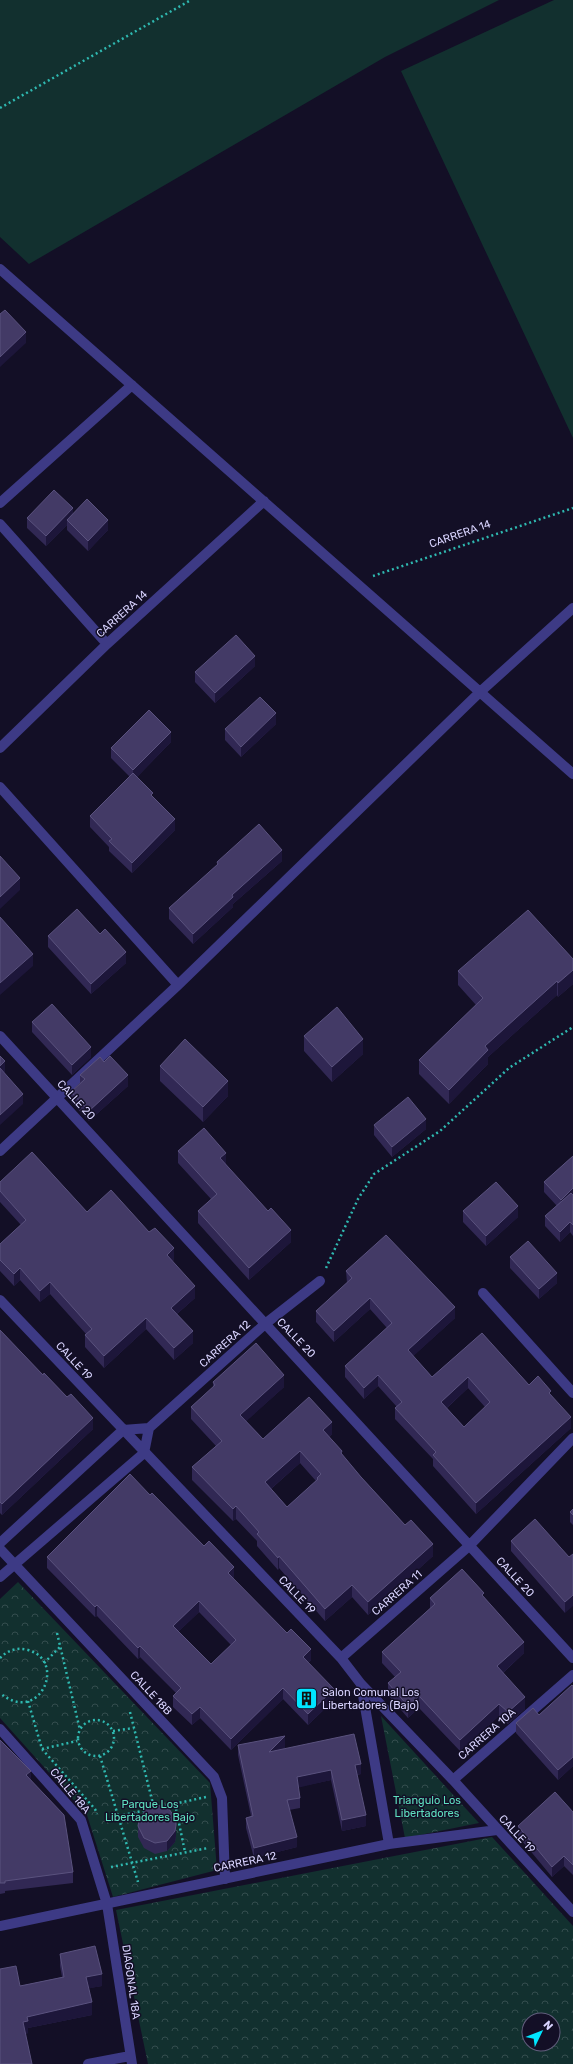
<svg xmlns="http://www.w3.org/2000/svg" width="573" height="2064" viewBox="0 0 573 2064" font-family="Rubik,sans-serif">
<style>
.grass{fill:#12302f}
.park{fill:url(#park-crowns);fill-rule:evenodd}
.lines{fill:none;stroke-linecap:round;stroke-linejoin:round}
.path{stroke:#2fb8b0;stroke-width:2.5;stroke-dasharray:2 3;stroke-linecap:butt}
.minor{stroke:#3d3a85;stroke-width:10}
.wall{fill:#312854;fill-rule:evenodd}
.shaded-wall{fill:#1d163a}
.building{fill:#433a66;stroke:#5a527e;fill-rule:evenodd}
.labels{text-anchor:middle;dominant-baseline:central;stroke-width:3;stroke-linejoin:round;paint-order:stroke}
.street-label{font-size:11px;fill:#d9d4ff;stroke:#130f26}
.poi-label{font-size:11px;fill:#d9d4ff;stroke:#130f26;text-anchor:start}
.park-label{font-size:11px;fill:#5fe0c0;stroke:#130f26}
</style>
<defs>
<pattern id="park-crowns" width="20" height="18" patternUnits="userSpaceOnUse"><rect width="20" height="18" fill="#12302f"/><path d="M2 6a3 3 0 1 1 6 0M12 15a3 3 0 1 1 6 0" fill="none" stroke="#344d4e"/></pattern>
</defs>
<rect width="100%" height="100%" fill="#130f26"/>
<path class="grass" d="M0 0H499L385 57 29 264 0 237Z
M554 0H573V438L401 71Z"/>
<path class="park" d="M18 1582 210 1783 217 1870 113 1897 87 1815 0 1718V1599Z
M381 1716 479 1823 405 1838Z
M492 1837 573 1926V2064H148L116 1910ZM529 2020H553V2044H529Z"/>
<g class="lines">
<path class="path" d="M0 108 191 0
M373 576 573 508
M326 1268 358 1199 374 1174 440 1131 509 1068 573 1027
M57 1633 80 1730
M0 1658C8 1650 17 1647 28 1650 68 1661 39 1726 0 1693
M44 1663 60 1647
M28 1701 42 1749 77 1741
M130 1712 154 1808
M78 1738a18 18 0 1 1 36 0a18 18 0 1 1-36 0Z
M113 1731 134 1728
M42 1749 95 1809 97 1814
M100 1756 138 1882
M175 1804 185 1852
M160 1807 206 1797
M118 1816 147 1810
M111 1867 208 1848"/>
<path class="minor" d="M0 269 573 774
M0 503 132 385
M0 524 107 644
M0 748 107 644 264 501
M0 787 178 985
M0 1036 573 1658
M0 1151 178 985 480 692 573 608
M483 1293 573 1393
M0 1300 341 1658 361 1684 453 1780 573 1912
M0 1543 123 1430 149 1428
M0 1549 214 1777 222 1798 225 1879
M0 1577 144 1453 149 1428 265 1324 320 1281
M341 1658 469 1546 573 1438
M361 1684 389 1844
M0 1729 81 1820 107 1904 132 2064
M453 1780 573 1675
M0 1926 389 1844 497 1830
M88 2064 130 2056"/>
</g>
<path class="wall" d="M73 514 108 530 88 551 67 530V525L46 546 27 528V518Z
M255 666 215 703 195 682V672Z
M276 724 241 757 225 740V729Z
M171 742 137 777 153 797 175 830 132 873 109 851V847L90 827V816L130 777 111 758V748Z
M282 861 233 904V907L193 944 169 919V908L217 865V862Z
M48 936 126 963 91 994 48 947Z
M573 959V984L558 997 557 995 488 1057V1064L449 1104 419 1074V1060L476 1005 458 985V971Z
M32 1022 91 1057 72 1075 32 1032Z
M304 1036 363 1054 332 1082 304 1051Z
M104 1062 128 1086 89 1121 71 1102V1092L80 1083V1075Z
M160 1066 228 1096 203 1122 160 1081Z
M374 1125 426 1129 392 1157 374 1135Z
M178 1151 226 1165 291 1242 249 1280 198 1223V1211L211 1199 178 1163Z
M573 1156V1236L570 1232 560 1242 545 1226V1216L557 1206 544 1192V1182Z
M0 1182 87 1212 174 1260 172 1261 195 1298 177 1314 193 1343 174 1360 146 1329 104 1368 85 1347V1335L86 1334 50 1294 40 1302 20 1280 14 1286 0 1271V1244L21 1225 0 1202Z
M463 1211 518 1217 486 1246 463 1222Z
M510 1257 557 1283 539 1299 510 1268Z
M346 1271 455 1318 413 1356 432 1377 482 1333 529 1385 551 1395 571 1428 476 1514 433 1466V1459L395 1419V1408L397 1407 378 1386 364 1399 345 1377V1366L387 1328 370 1309 334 1342 316 1322V1311L347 1283ZM468 1388 485 1407 464 1427 447 1408Z
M0 1330 93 1429 2 1515 0 1513Z
M213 1382 284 1387 246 1421 263 1439 332 1434 329 1437 342 1455 361 1477 433 1556 368 1615 352 1597 325 1621 279 1568 278 1570 257 1546V1541L236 1519 233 1521 192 1480V1467L216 1446 191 1419V1407L213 1388ZM300 1463 316 1481 287 1507 271 1489Z
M573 1509V1525L570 1522V1512Z
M511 1541 569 1557 565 1613 511 1551Z
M47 1557 234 1578 233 1579 311 1660 308 1663 334 1700 308 1725 283 1699 231 1750 200 1718 192 1725 173 1707V1696L176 1693 140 1657 138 1659 97 1616 95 1617 47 1568ZM199 1612 231 1645 211 1664 178 1632Z
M484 1597 524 1653 503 1673 525 1709 508 1724 499 1716 460 1751 419 1708 408 1718 388 1695V1683L395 1677 382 1663V1652L430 1609V1598Z
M573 1686V1766L558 1780 516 1733V1723L539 1715Z
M0 1740 31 1780 73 1872V1883L5 1891V1893L0 1894Z
M238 1745 285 1747 283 1749 361 1774 357 1775 366 1826 342 1831 331 1780 298 1787 300 1798V1808L289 1810 297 1847 254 1858 246 1828V1818L251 1816 238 1755Z
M573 1812V1875L564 1866 552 1877 518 1836V1826Z
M138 1826 176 1836 175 1842 167 1851 155 1854 144 1848 138 1837Z
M60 1954 102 1986 89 1988 92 2015 28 2028V2033L25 2034 0 2064 20 1986 62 1977 60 1966Z"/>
<path class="shaded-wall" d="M26 332V343L0 367V357Z
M73 508V519L67 520V525L46 546V536Z
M108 520V530L88 551V541Z
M255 656V666L215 703V693Z
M276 713V724L241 757V747Z
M171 732V742L133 781V770Z
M175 819V830L132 873V863Z
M282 850V861L233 904V907L193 944V934L232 895Z
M20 878V890L0 909V897Z
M126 952V963L91 994V984Z
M33 954V966L0 995V983Z
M573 970V984L558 997V983Z
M557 981V995L488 1057V1064L449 1104V1090L485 1046Z
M363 1039V1054L332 1082V1067Z
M91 1047V1057L72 1075V1065Z
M5 1061V1072L0 1077V1066Z
M128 1075V1086L89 1121V1111Z
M228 1081V1096L203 1122V1107Z
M23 1094V1104L0 1125V1115Z
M426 1119V1129L392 1157V1147Z
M226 1153V1165L220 1158Z
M573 1188V1199L561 1210V1200Z
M518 1206V1217L486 1246V1236Z
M570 1222V1232L560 1242V1232Z
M291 1230V1242L249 1280V1268Z
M174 1248V1260L167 1266V1255Z
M20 1268V1280L14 1286V1274Z
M557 1273V1283L539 1299V1289Z
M50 1282V1294L40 1302V1291Z
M195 1286V1298L171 1319V1308Z
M370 1298V1309L334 1342V1331Z
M455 1307V1318L408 1361V1350Z
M146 1318V1329L104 1368V1356Z
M193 1331V1343L174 1360V1348Z
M284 1375V1387L240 1427V1415Z
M378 1375V1386L364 1399V1388Z
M468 1377V1388L441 1413V1402Z
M571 1417V1428L476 1514V1503Z
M93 1418V1429L2 1515V1504Z
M332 1422V1434L323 1442V1430Z
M300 1451V1463L265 1494V1482Z
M236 1506V1519L233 1521V1509Z
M433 1544V1556L368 1615V1602Z
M279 1556V1568L278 1570V1558Z
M234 1567V1578L228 1584V1573Z
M352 1585V1597L325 1621V1609Z
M573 1595V1606L565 1613V1602Z
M199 1601V1612L173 1637V1626Z
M97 1605V1616L95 1617V1607Z
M524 1642V1653L497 1678V1666Z
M140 1646V1657L138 1659V1648Z
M311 1649V1660L303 1668V1657Z
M283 1688V1699L231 1750V1739Z
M334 1689V1700L308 1725V1714Z
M419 1696V1708L408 1718V1706Z
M525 1697V1709L508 1724V1712Z
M499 1704V1716L460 1751V1740Z
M200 1707V1718L192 1725V1714Z
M285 1736V1747L269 1762V1752Z
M573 1757V1766L558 1780V1770Z
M361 1764V1774L355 1775V1765Z
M331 1770V1780L297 1788V1777Z
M31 1771V1781L26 1775Z
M366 1815V1826L342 1831V1820Z
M176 1825V1836L175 1842 167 1851V1841Z
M297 1837V1847L254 1858V1848Z
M564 1856V1866L552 1877V1867Z
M102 1974V1986L86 1989V1977Z
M92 2002V2015L28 2028V2033L23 2035V2022L27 2017Z"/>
<path class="building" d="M5 310 26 332 0 357V314Z
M54 490 73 508 46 536 27 518Z
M87 499 108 520 88 541 67 520Z
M236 635 255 656 215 693 195 672Z
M260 697 276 713 241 747 225 729Z
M149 710 171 732 133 770 111 748Z
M133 773 153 793 151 795 175 819 132 863 109 841 112 839 90 816Z
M259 824 282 850 232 895 233 897 193 934 169 908 218 864 217 862Z
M0 856 20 878 0 897Z
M77 909 100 934 105 929 126 952 91 984 48 936Z
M528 910 573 959V970L558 983 557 981 485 1046 488 1050 449 1090 419 1060 483 998 458 971Z
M0 917 33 954 0 983Z
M52 1004 91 1047 72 1065 32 1022Z
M337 1007 363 1039 332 1067 304 1036Z
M185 1039 228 1081 203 1107 160 1066Z
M0 1056 5 1061 0 1066Z
M110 1056 128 1075 89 1111 71 1092 85 1079 80 1075 100 1057 104 1062Z
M0 1068 23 1094 0 1115Z
M408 1097 426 1119 392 1147 374 1125Z
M204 1128 226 1153 220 1158 268 1211 271 1208 291 1230 249 1268 198 1211 217 1194 178 1151Z
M32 1152 87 1212 111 1190 149 1232 155 1228 174 1248 167 1255 195 1286 171 1308 193 1331 174 1348 146 1318 104 1356 85 1335 92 1329 50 1282 40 1291 20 1268 14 1274 0 1260V1244L26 1220 0 1191V1182Z
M573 1156V1188L561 1200 544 1182Z
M496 1182 518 1206 486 1236 463 1211Z
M571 1193 573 1195V1225L570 1222 560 1232 545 1216Z
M386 1235 455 1307 408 1350 432 1377 482 1333 529 1385 538 1376 551 1391 549 1393 571 1417 476 1503 433 1455 436 1452 395 1408 402 1402 378 1375 364 1388 345 1366 392 1323 370 1298 334 1331 316 1311 352 1278 346 1271ZM468 1377 490 1402 464 1427 441 1402Z
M528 1241 557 1273 539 1289 510 1257Z
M0 1330 43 1375 44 1373 67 1397 71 1394 93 1418 2 1504 0 1502Z
M256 1343 284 1375 240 1415 263 1439 309 1397 332 1422 323 1430 342 1451 341 1453 361 1477 405 1525 411 1520 433 1544 368 1602 352 1585 325 1609 279 1556 278 1558 257 1534 259 1532 236 1506 233 1509 192 1467 222 1441 191 1407 215 1385 213 1382ZM300 1451 321 1474 317 1478 318 1479 287 1507 265 1482Z
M130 1474 150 1495 152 1493 204 1546 209 1541 234 1567 228 1573 287 1633 291 1629 311 1649 303 1657 334 1689 308 1714 283 1688 231 1739 200 1707 192 1714 173 1696 181 1688 140 1646 138 1648 97 1605 95 1607 47 1557ZM199 1601 236 1640 211 1664 173 1626Z
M573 1509V1515L570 1512Z
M535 1519 569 1557 573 1554V1595L565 1602 511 1541Z
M462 1569 484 1593 482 1595 524 1642 497 1666 525 1697 508 1712 499 1704 460 1740 419 1696 408 1706 388 1683 401 1672 382 1652 435 1604 430 1598Z
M572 1685 573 1686V1757L558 1770 516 1723 533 1708 539 1715Z
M354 1734 361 1764 355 1765 366 1815 342 1820 331 1770 297 1777 300 1798 287 1800 297 1837 254 1848 246 1818 253 1816 238 1745 285 1736 269 1752Z
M0 1740 31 1771 26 1775 64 1815 73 1872 5 1881V1883H0Z
M555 1792 573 1812V1865L564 1856 552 1867 518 1826Z
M157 1805 169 1809 176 1819V1825L175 1831 167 1841 155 1843 144 1838 138 1826 139 1820 146 1809Z
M95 1946 102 1974 86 1977 92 2002 27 2017 28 2021 23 2022 32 2064H0V1969L16 1966 20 1986 64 1977 60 1954Z"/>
<defs>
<symbol id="building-square" viewBox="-11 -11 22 22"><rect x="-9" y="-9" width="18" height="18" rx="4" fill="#00e5ff" stroke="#130f26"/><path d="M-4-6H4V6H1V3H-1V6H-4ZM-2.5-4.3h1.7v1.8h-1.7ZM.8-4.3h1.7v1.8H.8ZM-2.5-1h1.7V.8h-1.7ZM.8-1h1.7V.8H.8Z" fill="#111"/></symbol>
</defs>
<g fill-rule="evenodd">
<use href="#building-square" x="294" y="1686" width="25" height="25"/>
</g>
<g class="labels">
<g class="street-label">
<text transform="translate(460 534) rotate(-19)">CARRERA 14</text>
<text transform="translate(122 614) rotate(-42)">CARRERA 14</text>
<text transform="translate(76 1100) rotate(47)">CALLE 20</text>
<text transform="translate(296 1338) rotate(46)">CALLE 20</text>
<text transform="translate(225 1344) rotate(-42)">CARRERA 12</text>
<text transform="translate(74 1361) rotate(47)">CALLE 19</text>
<text transform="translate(515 1577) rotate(47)">CALLE 20</text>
<text transform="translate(397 1593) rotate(-41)">CARRERA 11</text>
<text transform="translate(297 1595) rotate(46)">CALLE 19</text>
<text transform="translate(151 1693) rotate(47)">CALLE 18B</text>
<text transform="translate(487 1734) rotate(-41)">CARRERA 10A</text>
<text transform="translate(70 1791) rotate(50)">CALLE 18A</text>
<text transform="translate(517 1834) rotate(47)">CALLE 19</text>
<text transform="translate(245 1862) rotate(-12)">CARRERA 12</text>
<text transform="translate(131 1982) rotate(82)">DIAGONAL 18A</text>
</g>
<g class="poi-label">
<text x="322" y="1692">Salon Comunal Los<tspan x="322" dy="13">Libertadores (Bajo)</tspan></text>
</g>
<g class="park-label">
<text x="427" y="1800">Triangulo Los<tspan x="427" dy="13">Libertadores</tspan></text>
<text x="150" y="1804">Parque Los<tspan x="150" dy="13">Libertadores Bajo</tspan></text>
</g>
</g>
<g transform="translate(541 2032) rotate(47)"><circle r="19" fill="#130f26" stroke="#625e7d"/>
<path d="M0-3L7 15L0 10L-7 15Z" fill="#00e5ff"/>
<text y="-6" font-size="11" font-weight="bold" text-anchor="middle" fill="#d9d4ff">N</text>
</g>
</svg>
